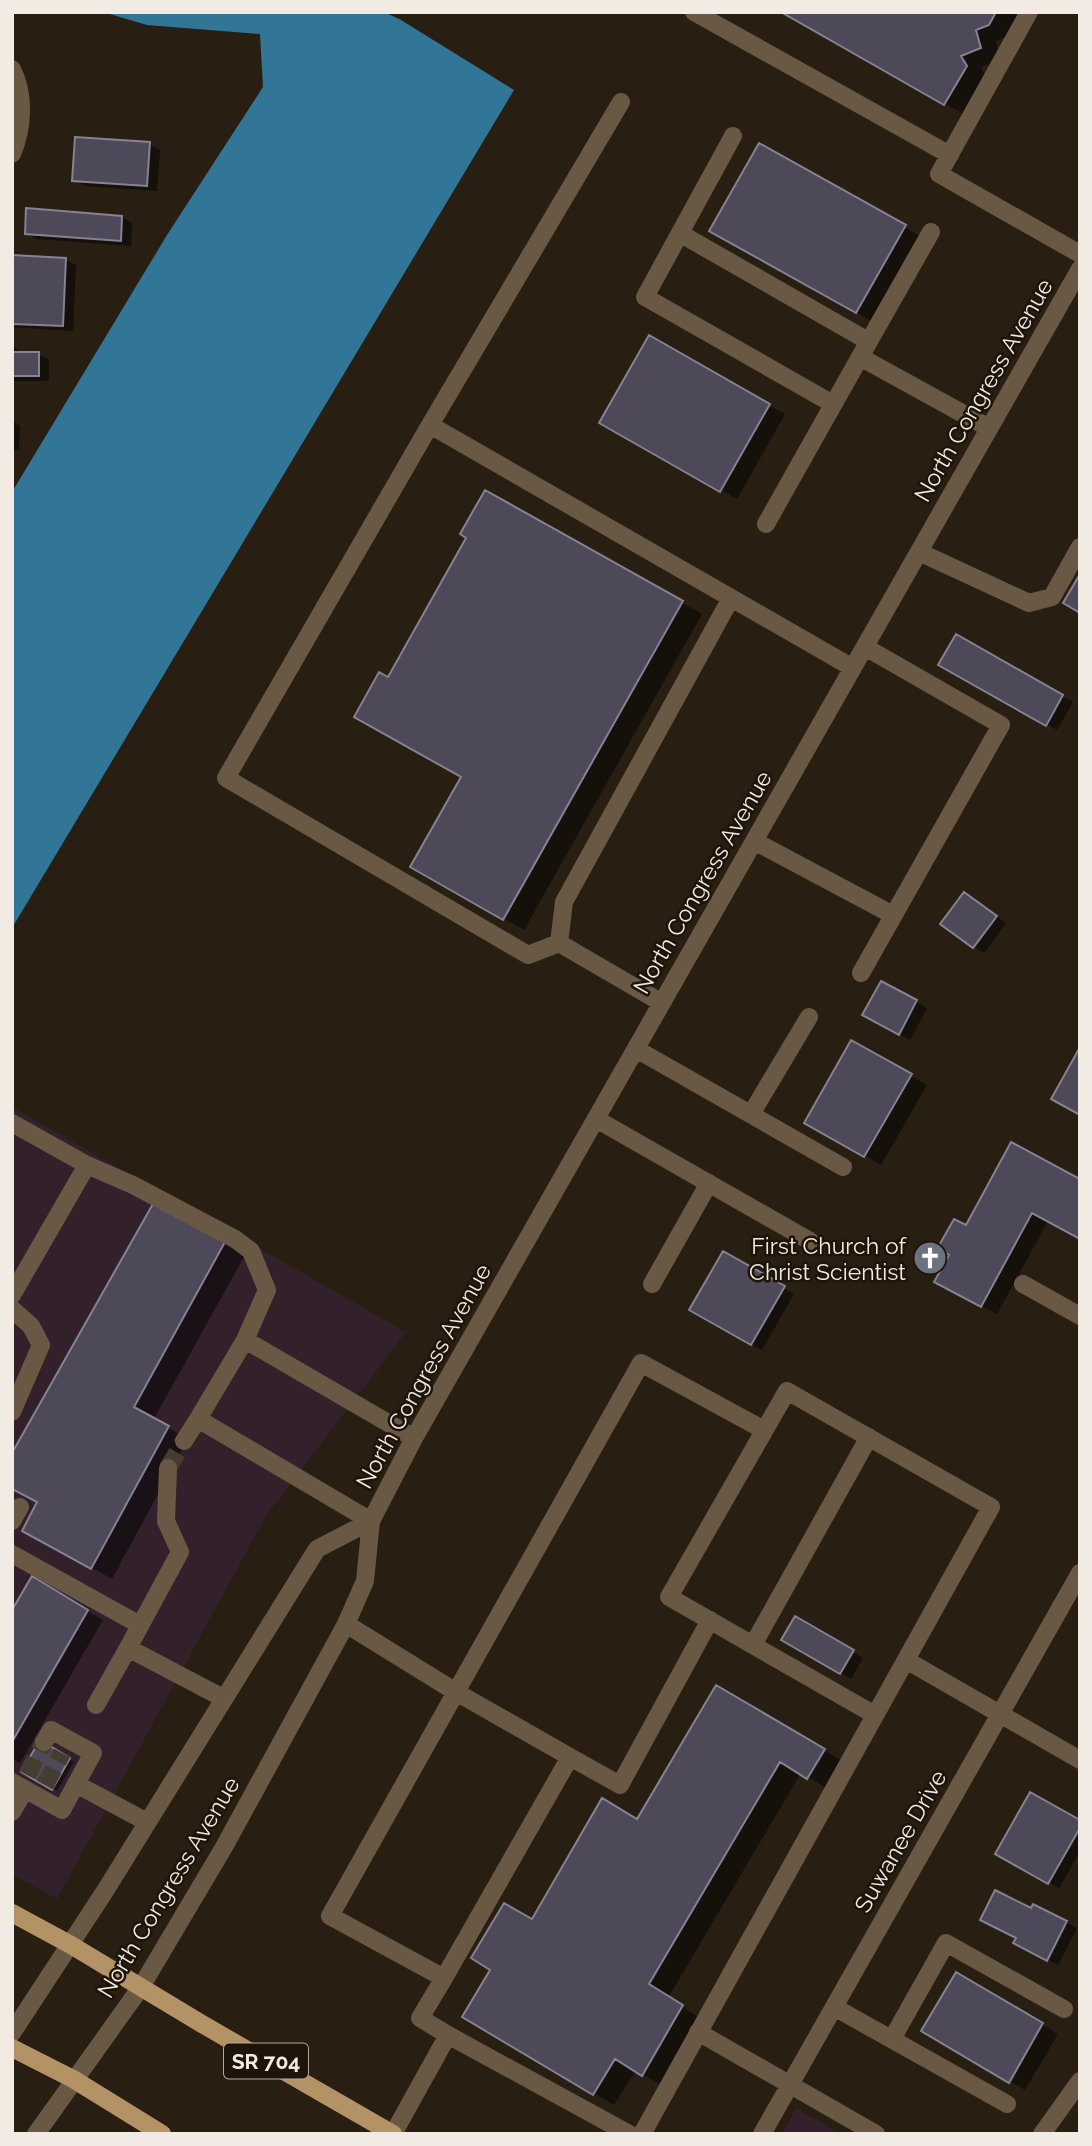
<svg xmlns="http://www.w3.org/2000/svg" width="1092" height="2146" viewBox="0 0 1092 2146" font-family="Raleway,sans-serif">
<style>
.commercial{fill:#32212a}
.water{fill:#317696}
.shadow{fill:#0007}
.building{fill:#4d4959;stroke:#868293;stroke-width:2}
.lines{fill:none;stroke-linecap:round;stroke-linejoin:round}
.minor-tunnel{stroke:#463d31;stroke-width:18;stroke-dasharray:18 9;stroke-linecap:butt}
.minor{stroke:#695944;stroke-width:18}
.major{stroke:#b39265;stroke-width:18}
.labels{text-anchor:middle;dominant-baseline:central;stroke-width:5;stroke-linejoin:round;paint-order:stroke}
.shield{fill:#1e1409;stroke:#b2aaa2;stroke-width:2}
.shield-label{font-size:21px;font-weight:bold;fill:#f2ebe3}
.street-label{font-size:23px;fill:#f2ebe3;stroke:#1e1409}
.poi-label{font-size:23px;fill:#f2ebe3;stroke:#1e1409;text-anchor:end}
</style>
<rect width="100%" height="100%" fill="#281e12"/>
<path class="commercial" d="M12 1107 406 1332 266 1516 57 1899 12 1874Z
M796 2108 841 2134H782Z"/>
<path class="water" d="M103 12H384L401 20 514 90 12 928V492L167 235 263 87 260 34 147 25Z"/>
<path class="shadow" d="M784 12H1023L1009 36 996 41 1000 60 981 67 986 78 965 115Z
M149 144 160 150 157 191 85 186 74 180Z
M759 145 925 239 877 324 711 230Z
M122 217 132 223 131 246 37 239 26 233Z
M12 257 65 259 76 265 73 331 12 327Z
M649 337 785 414 737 499 602 422Z
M12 346 18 350V354H38L49 360V381H12Z
M12 421 20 426 19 450 12 449Z
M486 492 702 614 524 930 412 867 463 777 389 679 469 537Z
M957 637 1073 702 1057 730 941 665Z
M975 900 1006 923 984 953 974 947Z
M881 983 927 1008 910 1040 864 1014Z
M852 1042 927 1085 881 1165 806 1122Z
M1012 1144 1048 1221 997 1314 952 1290 967 1228Z
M155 1205 245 1255 154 1419 188 1439 112 1579 45 1542 39 1502Z
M723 1253 794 1294 762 1350 691 1310Z
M32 1579 103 1620 20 1763 12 1759V1613Z
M796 1619 863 1658 851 1679 784 1640Z
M717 1687 844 1762 828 1789 801 1773 668 1998 702 2019 663 2086 636 2070 614 2105 465 2017 532 1921 638 1821Z
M41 1742 74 1762 57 1791 24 1771Z
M1080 1822V1852L1059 1888 997 1853Z
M1034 1906 1077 1928 1058 1965 1026 1948Z
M957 1975 1058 2034 1025 2090 923 2031Z"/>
<path class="building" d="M781 12H996L989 25 976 30 981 48 961 56 967 66 944 105Z
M75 137 150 142 147 186 72 181Z
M759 143 906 225 856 313 709 231Z
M26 208 122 216 121 241 25 234Z
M12 255 66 258 63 326 12 324Z
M649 335 770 404 720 492 599 423Z
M12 352H39V376H12Z
M485 490 683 601 503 920 410 867 461 777 354 717 379 672 388 677 466 538 460 534Z
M1080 574V613L1063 603Z
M956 634 1063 695 1046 726 938 665Z
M964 892 997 916 973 948 940 924Z
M881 981 917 1000 899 1035 862 1015Z
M851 1040 912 1074 864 1157 804 1123Z
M1080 1047V1115L1051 1099Z
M1011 1142 1080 1179V1239L1032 1213 981 1307 934 1282 949 1255 937 1249 954 1219 966 1225Z
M154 1202 225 1242 134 1407 169 1426 91 1569 22 1531 37 1502 12 1489V1453Z
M723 1251 785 1286 751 1345 689 1310Z
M32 1576 88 1610 12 1742V1610Z
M795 1616 854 1650 840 1674 781 1640Z
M716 1685 825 1749 807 1779 780 1762 649 1984 683 2005 642 2076 615 2059 593 2095 462 2017 490 1970 471 1958 504 1903 532 1919 602 1798 637 1819Z
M40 1740 70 1758 52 1790 21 1772Z
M1030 1792 1080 1820V1828L1048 1884 995 1854Z
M995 1890 1031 1908 1033 1904 1067 1921 1047 1961 1013 1943 1016 1938 980 1920Z
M956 1972 1043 2023 1009 2083 921 2031Z"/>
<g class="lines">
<path class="minor-tunnel" d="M168 1468 184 1441
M27 1775 44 1742
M45 1785 62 1753"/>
<path class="minor" d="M694 12 950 155
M1029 12 939 174 1080 254
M12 69C25 95 23 128 12 154
M621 102 430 425 853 668
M733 136 645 297 833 404
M931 232 860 357 989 428
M681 234 868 341
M430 425 226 778 528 955 559 943 662 1003
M766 524 860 357
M919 552 1029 603 1052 597 1080 547
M754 841 893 915
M559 943 564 902 731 598
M861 973 1001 725 865 647
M636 1049 843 1167
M751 1114 809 1017
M596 1119 810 1241
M12 1123 87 1165 12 1295
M87 1165 133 1185 235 1239 251 1251 267 1290 245 1340
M652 1284 709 1183
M1023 1284 1080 1316
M12 1309 31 1326 41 1345 12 1412
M184 1441 198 1419
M168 1468 166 1521 180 1552 128 1648 223 1698
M12 1521 20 1507
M371 1521 198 1419 245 1340 414 1438
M12 1554 140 1625
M346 1624 456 1692 570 1757 444 1978
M753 1645 869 1437
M906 1660 1080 1760
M96 1705 128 1648
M44 1742 51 1730 93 1753 76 1784
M570 1757 620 1785 710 1620
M12 1782 62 1810 76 1784 147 1822
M12 1812 25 1790
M834 2007 1007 2104
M698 2032 876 2134
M12 2033 105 1891 317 1549 371 1521
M448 2035 420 2018 444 1978 330 1916 641 1363 764 1430
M892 2039 946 1943 1064 2009
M36 2134 141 1987 224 1847 346 1624 365 1581 371 1521 414 1438 1080 269
M393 2134 448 2035 629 2134
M642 2134 991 1507 787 1391 669 1597 875 1715
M762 2134 1080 1573
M1042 2134 1080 2081"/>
<path class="major" d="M12 1913 71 1945 202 2024 393 2134
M12 2048 73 2079 162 2134"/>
</g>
<defs>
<symbol id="church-disc" viewBox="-11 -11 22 22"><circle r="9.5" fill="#6b7280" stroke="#1e1409"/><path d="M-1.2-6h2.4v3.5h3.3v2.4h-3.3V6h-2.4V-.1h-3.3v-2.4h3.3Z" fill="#fff"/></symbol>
</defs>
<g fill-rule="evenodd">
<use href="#church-disc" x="911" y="1239" width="38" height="38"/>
</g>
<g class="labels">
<rect class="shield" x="224" y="2043.5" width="84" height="35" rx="5"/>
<g class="shield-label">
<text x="266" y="2061">SR 704</text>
</g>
<g class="street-label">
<text transform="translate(983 390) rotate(-60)">North Congress Avenue</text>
<text transform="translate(702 882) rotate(-60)">North Congress Avenue</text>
<text transform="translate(423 1376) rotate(-61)">North Congress Avenue</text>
<text transform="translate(900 1841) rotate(-60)">Suwanee Drive</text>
<text transform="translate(168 1887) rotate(-59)">North Congress Avenue</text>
</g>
<g class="poi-label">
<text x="906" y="1245">First Church of<tspan x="906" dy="26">Christ Scientist</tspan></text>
</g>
</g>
<rect width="1092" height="2146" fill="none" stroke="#f2ebe3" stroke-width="28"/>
</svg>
